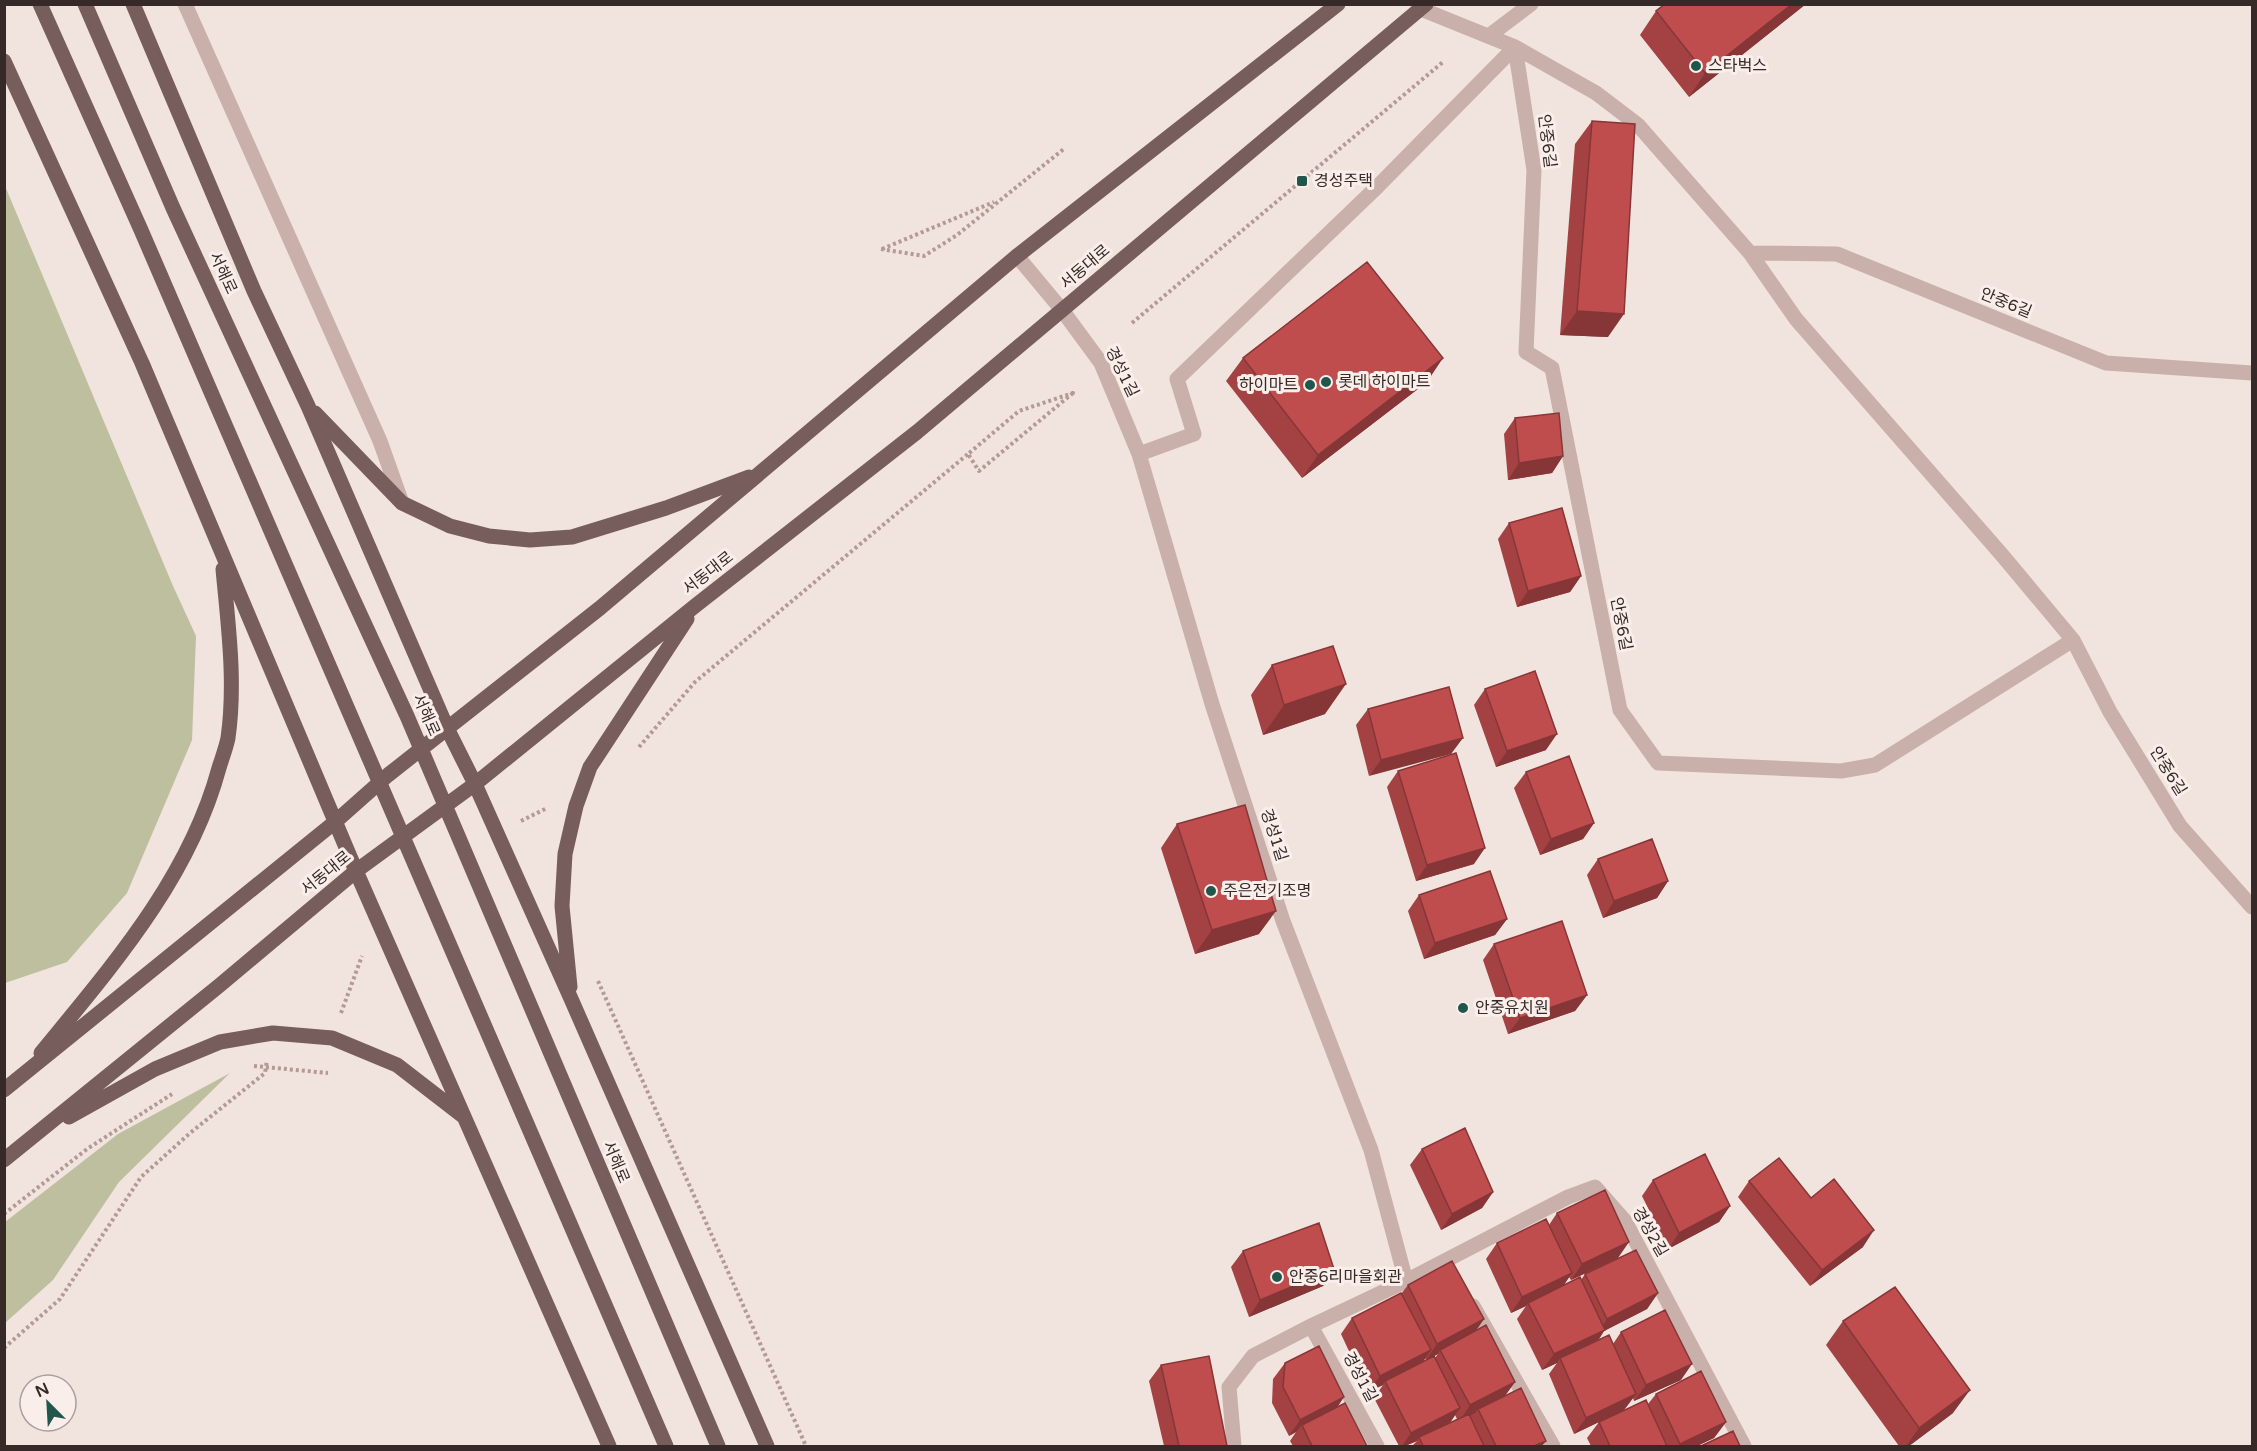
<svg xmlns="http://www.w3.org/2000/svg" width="2257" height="1451" viewBox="0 0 2257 1451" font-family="'Varela Round','Noto Sans KR',sans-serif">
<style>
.green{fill:#bdbf9e}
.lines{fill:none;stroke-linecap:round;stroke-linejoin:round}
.path{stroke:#b49a94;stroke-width:4;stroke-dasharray:3 3;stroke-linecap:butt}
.minor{stroke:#c9b0aa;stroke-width:15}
.major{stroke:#775d5b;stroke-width:15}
.wall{fill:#a44243;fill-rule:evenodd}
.shaded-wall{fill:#863637}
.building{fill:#bf4d4e;stroke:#863637;stroke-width:1.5}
.poi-dot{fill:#21564c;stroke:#f9eeea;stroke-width:2}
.labels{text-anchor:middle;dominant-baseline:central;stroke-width:6;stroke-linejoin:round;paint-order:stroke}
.poi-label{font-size:16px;fill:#362a29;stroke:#f9eeea;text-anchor:start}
.street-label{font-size:16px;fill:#362a29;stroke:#f9eeea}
</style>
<rect width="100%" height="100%" fill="#f1e3dd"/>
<path class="green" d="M5 186 173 586 196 636 192 740 127 893 67 962 5 983Z
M230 1073 119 1182 53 1280 5 1323V1222L118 1134Z"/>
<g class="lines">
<path class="path" d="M881 249 924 256 957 235 1065 148
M882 249 994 202
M1132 323 1443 62
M1073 393 979 471 968 454 1019 411Z
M639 747 695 682 968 454
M521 821 547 808
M598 981 806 1446
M341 1013 362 956
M254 1066 328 1073
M4 1214 87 1149 172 1094
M4 1348 60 1299 141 1177 190 1133 265 1073 267 1060"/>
<path class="minor" d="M185 4 380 441 402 503
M1421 9 1515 47 1596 93 1638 125 1750 253 1796 319 2002 555 2073 640 2110 712 2180 826 2252 907
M1490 35 1531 4
M1515 47 1534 170 1526 352 1552 368 1620 710 1658 763 1841 771 1875 765 2073 640
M1750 253 1837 254 2106 363 2252 373
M1017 256 1062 310 1101 363 1139 454 1212 704 1283 921 1371 1150 1406 1281 1311 1326 1377 1446
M1139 454 1194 434 1177 379 1377 187 1515 47
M1406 1281 1568 1197 1595 1187 1625 1221 1744 1446
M1473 1306 1553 1446
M1234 1446 1229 1387 1253 1356 1311 1326"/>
<path class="major" d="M40 4 141 230 666 1446
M85 4 173 208 407 716 718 1446
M133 4 254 291 308 406 447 728 475 784 572 1001 767 1446
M4 61 142 363 356 871 609 1446
M315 413 402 503 450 526 489 536 530 540 572 537 666 508 749 477
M570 987 562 906 565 854 576 806 590 767 687 619
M41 1053C112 966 189 879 219 768 222 758 226 748 228 738 236 682 228 624 223 569
M4 1090 335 822 388 775 600 608 1017 256 1338 4
M69 1117 155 1069 220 1042 273 1033 332 1038 397 1065 463 1116
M4 1160 220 985 356 871 475 784 695 606 917 432 1426 4"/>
</g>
<path class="wall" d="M1806 4 1689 97 1640 35 1656 11Z
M1592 121 1608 337 1560 335 1575 144Z
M1243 358 1427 382 1302 478 1226 381Z
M1515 418 1563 456 1552 473 1508 480 1504 434Z
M1509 523 1581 576 1570 592 1517 607 1498 539Z
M1272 665 1325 714 1263 735 1251 695Z
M1449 687 1369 776 1356 725 1368 709Z
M1485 689 1546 750 1496 767 1474 705Z
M1398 771 1474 864 1416 881 1387 787Z
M1526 772 1594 823 1583 839 1540 855 1514 788Z
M1177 824 1259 934 1195 954 1161 848Z
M1598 859 1668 881 1657 898 1603 918 1587 875Z
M1419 895 1507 919 1495 935 1424 959 1408 911Z
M1494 944 1587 995 1575 1011 1508 1034 1483 960Z
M1422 1149 1493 1192 1482 1208 1441 1230 1410 1165Z
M1653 1180 1730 1206 1719 1222 1668 1249 1642 1196Z
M1749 1181 1811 1198 1863 1247 1810 1286 1738 1197Z
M1557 1213 1618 1258 1571 1280 1569 1277 1564 1285 1581 1280 1585 1274 1658 1293 1647 1309 1604 1331 1598 1341 1613 1344 1621 1332 1681 1380 1634 1401 1633 1398 1624 1410 1648 1404 1656 1394 1726 1422 1714 1438 1697 1446H1591L1587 1438 1599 1422 1574 1434 1549 1374 1557 1363 1542 1370 1517 1319 1526 1306 1511 1313 1486 1259 1497 1243 1549 1225Z
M1243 1251 1334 1269 1323 1286 1249 1317 1231 1267Z
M1408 1285 1484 1319 1475 1331 1515 1382 1505 1396 1542 1446H1412L1417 1441 1405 1446H1399L1374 1398 1383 1385 1368 1392 1341 1334 1352 1318 1401 1294ZM1438 1354 1435 1358 1423 1362 1425 1358 1426 1360ZM1455 1415 1457 1419 1450 1423Z
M1843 1321 1953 1413 1909 1446H1899L1826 1345Z
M1285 1363 1338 1407 1367 1446H1293L1290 1441 1296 1432 1289 1436 1272 1403 1273 1379Z
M1161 1365 1227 1446H1164L1149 1381Z"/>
<path class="shaded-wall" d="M1792 4H1806L1689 97 1705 73Z
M1577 311 1624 314 1608 337 1560 335Z
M1443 358 1427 382 1302 478 1318 455Z
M1563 456 1552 473 1508 480 1519 463Z
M1581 576 1570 592 1517 607 1528 591Z
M1346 684 1325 714 1263 735 1284 705Z
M1557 734 1546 750 1496 767 1507 751Z
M1463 738 1451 754 1369 776 1381 760Z
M1594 823 1583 839 1540 855 1551 839Z
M1485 848 1474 864 1416 881 1427 865Z
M1668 881 1657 898 1603 918 1614 901Z
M1276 911 1259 934 1195 954 1212 930Z
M1507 919 1495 935 1424 959 1435 943Z
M1587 995 1575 1011 1508 1034 1520 1018Z
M1493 1192 1482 1208 1441 1230 1452 1214Z
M1730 1206 1719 1222 1668 1249 1679 1233Z
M1874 1230 1863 1247 1810 1286 1822 1270Z
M1629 1242 1618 1258 1571 1280 1582 1264Z
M1334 1269 1323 1286 1249 1317 1260 1300Z
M1572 1273 1561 1289 1528 1303 1526 1306 1511 1313 1522 1297Z
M1658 1293 1647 1309 1604 1331 1594 1346 1560 1358 1557 1363 1542 1370 1554 1354 1597 1334 1607 1319Z
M1484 1319 1473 1335 1440 1350 1438 1354 1426 1360 1437 1344Z
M1431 1350 1420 1366 1385 1381 1383 1385 1368 1392 1380 1376Z
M1692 1364 1681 1380 1634 1401 1646 1385Z
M1515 1382 1503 1398 1478 1409 1475 1413 1459 1422 1470 1405Z
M1970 1390 1953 1413 1909 1446H1906L1919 1428Z
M1636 1394 1624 1410 1574 1434 1586 1418Z
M1344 1397 1333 1414 1302 1425 1296 1432 1289 1436 1300 1420Z
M1460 1408 1449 1424 1419 1437 1417 1441 1405 1446H1402L1411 1433Z
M1726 1422 1714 1438 1697 1446H1678L1680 1444Z
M1546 1441 1542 1446H1534Z"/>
<path class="building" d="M1665 4H1792L1705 73 1656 11Z
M1592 121 1635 124 1624 314 1577 311Z
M1367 262 1443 358 1318 455 1243 358Z
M1559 413 1563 456 1519 463 1515 418Z
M1562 508 1581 576 1528 591 1509 523Z
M1333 646 1346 684 1284 705 1272 665Z
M1535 671 1557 734 1507 751 1485 689Z
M1449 687 1463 738 1381 760 1368 709Z
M1456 753 1485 848 1427 865 1398 771Z
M1569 756 1594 823 1551 839 1526 772Z
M1245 805 1276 911 1212 930 1177 824Z
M1652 839 1668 881 1614 901 1598 859Z
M1490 871 1507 919 1435 943 1419 895Z
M1562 921 1587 995 1520 1018 1494 944Z
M1465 1128 1493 1192 1452 1214 1422 1149Z
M1705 1154 1730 1206 1679 1233 1653 1180Z
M1779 1158 1811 1198 1834 1179 1874 1230 1822 1270 1749 1181Z
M1605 1190 1629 1242 1582 1264 1557 1213Z
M1546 1219 1572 1273 1522 1297 1497 1243Z
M1319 1223 1334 1269 1260 1300 1243 1251Z
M1636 1250 1658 1293 1607 1319 1585 1274Z
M1452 1261 1484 1319 1437 1344 1408 1285Z
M1580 1277 1605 1330 1554 1354 1528 1303Z
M1895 1287 1970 1390 1919 1428 1843 1321Z
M1401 1293 1431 1350 1380 1376 1352 1318Z
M1665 1310 1692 1364 1646 1385 1621 1332Z
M1486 1325 1515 1382 1470 1405 1440 1350Z
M1609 1335 1636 1394 1586 1418 1560 1358Z
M1319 1346 1344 1397 1300 1420 1283 1387 1285 1363Z
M1209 1356 1227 1446H1179L1161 1365Z
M1434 1356 1460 1408 1411 1433 1385 1381Z
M1701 1371 1726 1422 1680 1444 1656 1394Z
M1521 1388 1546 1441 1534 1446H1496L1478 1409Z
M1646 1400 1667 1446H1610L1599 1422Z
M1345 1403 1367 1446H1312L1302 1425Z
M1469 1414 1484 1446H1423L1419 1437Z
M1733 1431 1740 1446H1701Z"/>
<g class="poi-dot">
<circle cx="1696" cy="66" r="6"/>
<rect x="1296" y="175" width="12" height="12" rx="3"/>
<circle cx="1326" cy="382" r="6"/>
<circle cx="1310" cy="385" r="6"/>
<circle cx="1211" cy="891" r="6"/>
<circle cx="1463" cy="1008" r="6"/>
<circle cx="1277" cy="1277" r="6"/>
</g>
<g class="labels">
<g class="poi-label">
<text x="1708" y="66">스타벅스</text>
<text x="1314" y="181">경성주택</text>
<text x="1338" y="382">롯데 하이마트</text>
<text x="1298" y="385" text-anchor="end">하이마트</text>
<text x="1223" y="891">주은전기조명</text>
<text x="1475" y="1008">안중유치원</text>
<text x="1289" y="1277">안중6리마을회관</text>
</g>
<g class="street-label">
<text transform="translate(1547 141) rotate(83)">안중6길</text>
<text transform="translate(1085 267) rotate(-40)">서동대로</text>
<text transform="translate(223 273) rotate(65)">서해로</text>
<text transform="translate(2006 303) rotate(22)">안중6길</text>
<text transform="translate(1122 372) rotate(64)">경성1길</text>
<text transform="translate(708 573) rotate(-38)">서동대로</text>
<text transform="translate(1621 624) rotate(79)">안중6길</text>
<text transform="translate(426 715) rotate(66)">서해로</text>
<text transform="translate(2168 771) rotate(58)">안중6길</text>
<text transform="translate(1274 835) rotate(72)">경성1길</text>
<text transform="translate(326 873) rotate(-39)">서동대로</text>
<text transform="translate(616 1162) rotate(67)">서해로</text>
<text transform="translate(1650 1232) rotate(60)">경성2길</text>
<text transform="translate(1360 1377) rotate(62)">경성1길</text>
</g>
</g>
<rect width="2257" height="1451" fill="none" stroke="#362a29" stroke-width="12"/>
<g transform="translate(48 1403) rotate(336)"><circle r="28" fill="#f9eeea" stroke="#aba09d" stroke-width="1.5"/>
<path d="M0-4.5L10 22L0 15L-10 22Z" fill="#21564c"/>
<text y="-9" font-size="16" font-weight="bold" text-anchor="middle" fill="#362a29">N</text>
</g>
</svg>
